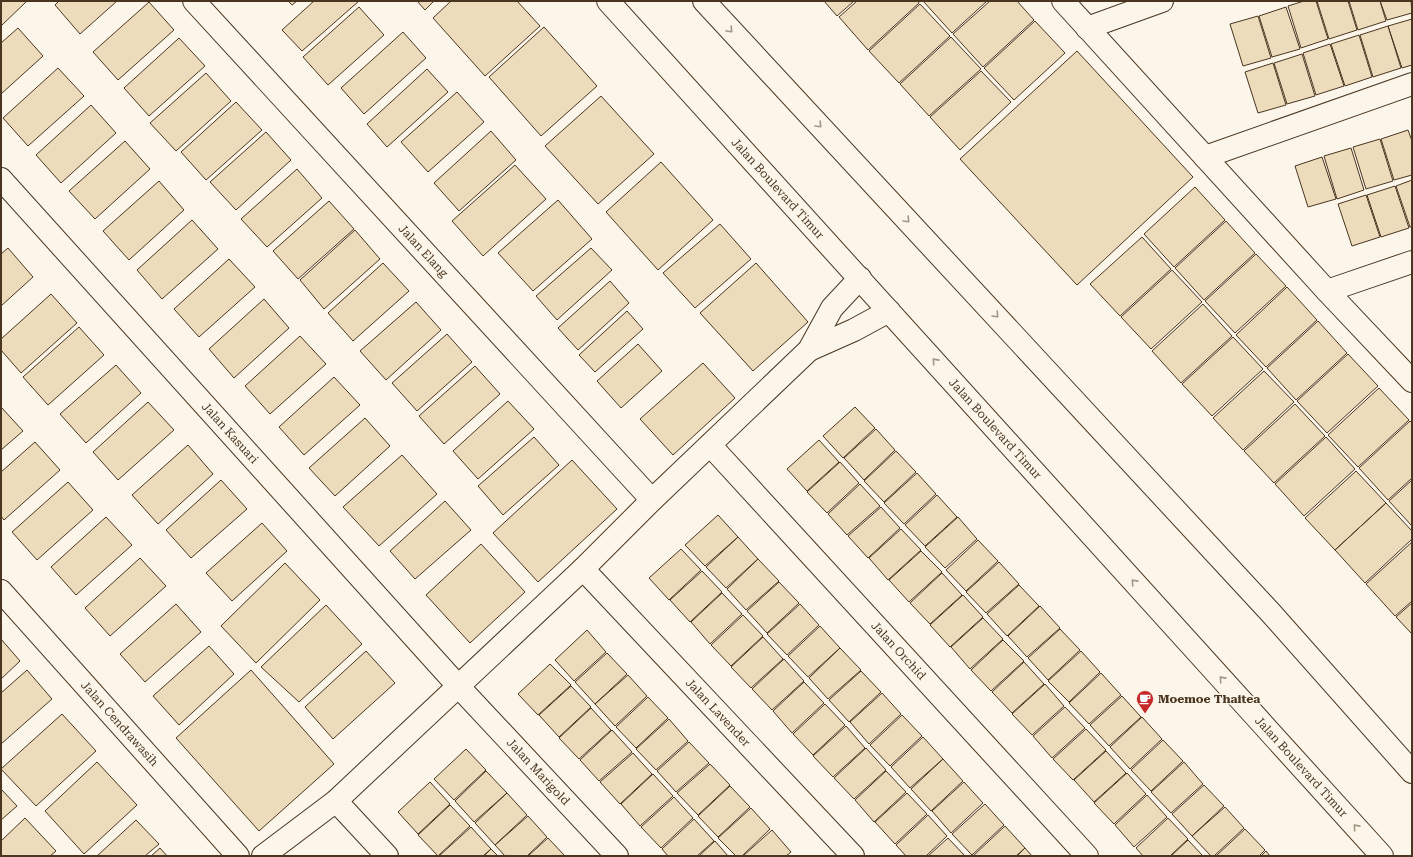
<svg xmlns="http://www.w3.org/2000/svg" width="1413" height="857" viewBox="0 0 1413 857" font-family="'Roboto Serif',serif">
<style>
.building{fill:#ecdcbc;stroke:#4a3520}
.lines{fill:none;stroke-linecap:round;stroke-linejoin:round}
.minor-casing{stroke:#4a3520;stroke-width:24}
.minor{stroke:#fbf6e9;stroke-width:22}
.oneway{stroke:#a29684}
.labels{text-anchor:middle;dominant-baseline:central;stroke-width:3;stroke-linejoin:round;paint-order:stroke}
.street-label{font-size:12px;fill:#4a3520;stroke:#fbf6e9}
.poi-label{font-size:12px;font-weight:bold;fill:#4a3520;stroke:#fbf6e9;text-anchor:start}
</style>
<rect width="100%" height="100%" fill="#fbf6e9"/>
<path class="building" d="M1 1H27L1 26Z
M59 1H117L80 34 55 5Z
M288 1H297L292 5Z
M314 1H359L302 51 282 30Z
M417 1H434L425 10Z
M451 1H517L540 26 485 76 433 18Z
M824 1H854L837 16Z
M857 1H918L919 3 868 50 839 17Z
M923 1H987L952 33Z
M990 1H1017L1034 20 983 67 953 34Z
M1304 1H1316L1328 39 1301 48 1288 6Z
M1317 1H1348L1357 30 1329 39Z
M1349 1H1380L1386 21 1358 30Z
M1380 1H1411L1412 13 1387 20Z
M149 2 174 30 118 80 93 52Z
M920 4 950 36 899 83 869 51Z
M359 7 384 35 328 85 303 57Z
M1286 7 1300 49 1272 57 1259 16Z
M1258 16 1271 58 1243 66 1230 24Z
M1412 19V65L1402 68 1388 26Z
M1035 21 1065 53 1014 100 984 68Z
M1388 26 1401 68 1373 77 1360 35Z
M544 27 597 86 541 136 489 77Z
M18 28 43 56 1 94V43Z
M403 32 426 58 364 114 341 88Z
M1359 35 1372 77 1345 86 1331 44Z
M951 37 981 69 929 116 900 84Z
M179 38 205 66 149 116 124 88Z
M1330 44 1344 86 1316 95 1303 53Z
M1077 51 1193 177 1077 285 960 159Z
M1302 54 1315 96 1287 104 1274 63Z
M1273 63 1286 105 1258 113 1245 72Z
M58 68 84 96 28 146 3 118Z
M427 69 448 92 387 147 367 124Z
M981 71 1011 102 960 150 930 117Z
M206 73 231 101 176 151 150 123Z
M457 92 484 122 428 172 401 142Z
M601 96 654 154 598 204 545 146Z
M236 102 262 130 206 180 181 152Z
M91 105 116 133 61 183 36 155Z
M1408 130 1412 141V175L1394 180 1381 139Z
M491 131 516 160 459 211 434 183Z
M266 132 291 160 236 210 210 182Z
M1380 139 1393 181 1366 189 1353 147Z
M125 141 150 169 95 219 69 191Z
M1351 148 1364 190 1337 199 1324 156Z
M1322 157 1336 199 1308 207 1295 166Z
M661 162 713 220 658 270 606 212Z
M515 165 546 199 483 256 452 221Z
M297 169 322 198 267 247 241 219Z
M1412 180V227H1410L1396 186Z
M159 181 184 210 129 260 103 231Z
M1395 186 1409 228 1381 237 1367 195Z
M1195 187 1225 220 1174 267 1144 234Z
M1366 195 1380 237 1352 246 1338 204Z
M558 200 592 239 533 291 498 253Z
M329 201 354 229 298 279 273 251Z
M192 220 218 249 162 299 137 270Z
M1226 221 1255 253 1204 300 1175 268Z
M720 224 751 259 695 308 663 273Z
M355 230 380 259 324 309 300 280Z
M1142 237 1171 269 1120 316 1090 284Z
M8 248 33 277 1 306V254Z
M591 248 612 270 557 320 536 296Z
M1256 254 1286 286 1235 333 1205 301Z
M229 259 255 287 199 337 174 309Z
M383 263 409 291 353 341 328 313Z
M756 263 808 322 753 371 700 313Z
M1172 270 1202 302 1151 349 1121 317Z
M610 281 629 303 578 350 558 328Z
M1287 287 1317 320 1266 367 1236 335Z
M51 294 77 323 21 373 1 350V339Z
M264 299 289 328 234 378 209 349Z
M416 302 441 330 386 380 360 351Z
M1203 304 1232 336 1181 383 1152 351Z
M627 311 643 329 595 372 579 355Z
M1318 321 1347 353 1296 400 1267 368Z
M79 327 104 355 48 405 23 377Z
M447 334 472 362 417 411 392 383Z
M300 336 326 364 270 414 245 386Z
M1233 337 1263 369 1212 416 1182 384Z
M638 344 662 371 621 408 597 381Z
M1348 354 1378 386 1327 433 1297 401Z
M703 363 735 398 673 455 640 419Z
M116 365 141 393 86 443 60 414Z
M475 366 500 394 444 444 419 416Z
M1264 371 1294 402 1243 450 1213 418Z
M334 377 360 405 304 455 279 427Z
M1379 388 1409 420 1358 467 1328 435Z
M508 401 534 429 478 479 453 451Z
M148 402 174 430 118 480 93 452Z
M1295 404 1325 436 1274 483 1244 451Z
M1 407 23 431 1 450Z
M855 407 875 428 843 458 823 436Z
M365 418 390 446 335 496 309 468Z
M1410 421 1412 423V478L1388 500 1359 468Z
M876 429 895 450 864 480 844 458Z
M534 437 559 465 503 515 478 486Z
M1326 437 1355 469 1304 516 1275 484Z
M819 440 839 462 807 491 787 469Z
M35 442 60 470 4 520 1 516V472Z
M188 445 213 474 158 524 132 495Z
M896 451 916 472 884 502 864 481Z
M402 455 437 494 379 546 343 507Z
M572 460 617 509 538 582 493 533Z
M840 462 859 483 827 513 807 492Z
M1356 471 1386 503 1335 550 1305 518Z
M917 473 936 494 904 524 884 503Z
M221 480 247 509 191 558 166 530Z
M1412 480V526L1389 501Z
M68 482 93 510 37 560 12 532Z
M860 484 880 506 847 535 828 514Z
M937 495 957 517 925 546 905 525Z
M445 501 471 530 415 579 390 551Z
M1386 503 1412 531V539L1365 583 1335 550Z
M881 507 900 528 868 558 848 536Z
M718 515 738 537 705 566 685 545Z
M106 517 132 545 76 595 51 567Z
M958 517 977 539 945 568 925 547Z
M262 523 287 551 232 601 206 573Z
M901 529 921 550 888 580 869 558Z
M738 537 758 559 726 588 706 567Z
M978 540 998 561 966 591 946 570Z
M1412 542V601L1395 616 1366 584Z
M481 544 525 592 470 643 426 595Z
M681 549 701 570 669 600 649 578Z
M921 551 942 572 909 602 889 580Z
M140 558 166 586 110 636 85 608Z
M758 559 779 581 746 610 727 589Z
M999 562 1019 584 986 613 966 592Z
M285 563 320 600 256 663 221 626Z
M702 571 722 592 690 622 670 600Z
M942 573 962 595 930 624 910 603Z
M779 582 799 603 767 633 747 611Z
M1019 585 1039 606 1007 636 987 614Z
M722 593 742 614 710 644 691 622Z
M963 595 983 617 950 647 930 625Z
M1412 603V634L1396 617Z
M176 604 201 632 145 682 120 654Z
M800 604 819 625 787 655 767 634Z
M326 605 362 644 299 702 261 667Z
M1040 606 1060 628 1027 657 1008 636Z
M743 615 763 636 731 666 711 645Z
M983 618 1003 639 970 669 951 647Z
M820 626 840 648 808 677 788 656Z
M1060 629 1080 650 1048 680 1028 658Z
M587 630 606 652 574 681 555 660Z
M763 637 783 659 751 688 731 667Z
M1 639 20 661 1 679Z
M1003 640 1024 661 991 691 971 670Z
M209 646 234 674 179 725 153 696Z
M840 648 861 670 828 699 809 678Z
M366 651 395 683 333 739 305 707Z
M1081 651 1100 672 1069 702 1048 681Z
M607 653 627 674 595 704 575 682Z
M784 659 804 681 772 710 752 689Z
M1024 662 1044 684 1012 713 992 692Z
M550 664 571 685 538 715 518 694Z
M27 670 52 699 1 744V693Z
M251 670 334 764 259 831 176 738Z
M861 671 881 692 849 722 829 700Z
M1101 673 1121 695 1089 724 1069 703Z
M628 675 647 696 615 726 595 704Z
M804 682 824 703 792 733 773 711Z
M1045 684 1064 706 1032 735 1012 714Z
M571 686 591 707 559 737 539 715Z
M882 693 901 714 869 744 850 722Z
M1122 696 1141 717 1109 746 1090 725Z
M648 697 668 718 636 748 616 727Z
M825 704 845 725 813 755 793 734Z
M1065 707 1085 728 1052 758 1033 736Z
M591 708 611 730 579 759 559 738Z
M62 714 96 751 36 806 1 769Z
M902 715 922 736 890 766 870 745Z
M1142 717 1162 739 1130 769 1110 747Z
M669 719 688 741 656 770 636 749Z
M846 726 865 748 833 777 813 756Z
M1086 729 1106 750 1073 780 1053 759Z
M612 730 632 752 599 781 580 760Z
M923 737 943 759 910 788 891 767Z
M1163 740 1183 761 1151 791 1131 770Z
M689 742 709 763 676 792 657 771Z
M866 748 886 770 854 799 834 778Z
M466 749 486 770 454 800 434 779Z
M1106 751 1126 773 1094 802 1074 780Z
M633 753 652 774 620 804 600 782Z
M943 759 963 781 931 811 911 789Z
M97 762 137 805 84 854 45 811Z
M1184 762 1203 784 1171 813 1151 792Z
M710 764 730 785 698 815 677 793Z
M486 771 507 793 474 822 455 801Z
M886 771 906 792 874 822 855 800Z
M1127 773 1146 794 1114 824 1094 803Z
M653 774 673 796 640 826 621 804Z
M430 782 450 804 418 834 398 812Z
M964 782 983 803 951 833 932 811Z
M1204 785 1224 806 1192 836 1172 814Z
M730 786 750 807 718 837 698 816Z
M1 789 17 806 1 820Z
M507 793 527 815 495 845 475 823Z
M907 793 927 814 895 844 875 822Z
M1147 795 1167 817 1134 847 1115 825Z
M674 797 693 818 661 848 641 827Z
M985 804 1004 825 972 855 952 834Z
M450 805 470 826 438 856 418 835Z
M1225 807 1244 828 1214 856H1211L1192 836Z
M751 808 770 829 742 856H736L718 838Z
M928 815 947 836 926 856H906L896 845Z
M528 816 547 837 527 856H505L495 845Z
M25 818 56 851 50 856H1V841Z
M1168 818 1188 839 1170 856H1143L1136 848Z
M694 819 714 841 697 856H668L662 849Z
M136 820 159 844 145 856H97Z
M1005 826 1025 848 1016 856H973Z
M471 827 491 849 483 856H439Z
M1245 829 1265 850 1259 856H1216Z
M772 830 791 852 786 856H743Z
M548 838 565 856H528Z
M948 838 965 856H928Z
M1188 840 1203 856H1171Z
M715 841 728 856H699Z
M160 848 167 856H151Z
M1025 848 1032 856H1017Z
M491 849 498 856H484Z
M1266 851 1270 856H1261Z"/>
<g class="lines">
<defs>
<g id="minor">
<path id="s1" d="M194 1 652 500"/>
<path id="s2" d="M608 1 1382 856"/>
<path d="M704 1 1270 612 1412 772"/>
<path d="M1063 1 1327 291 1412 381"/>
<path d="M1087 28 1162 1"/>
<path d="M1205 157 1412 84"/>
<path id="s3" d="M1 179 459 687 617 856"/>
<path d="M1327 291 1412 262"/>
<path d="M809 350 854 330 889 311"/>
<path id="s4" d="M710 445 1087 856"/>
<path id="s5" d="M583 569 853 856"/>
<path id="s6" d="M1 591 238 856"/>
<path d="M336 801 387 856"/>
<path d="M263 856 336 801 583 569 652 500 809 350 832 308 860 278"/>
</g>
</defs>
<use href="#minor" class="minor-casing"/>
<use href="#minor" class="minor"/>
</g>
<defs><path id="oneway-chevron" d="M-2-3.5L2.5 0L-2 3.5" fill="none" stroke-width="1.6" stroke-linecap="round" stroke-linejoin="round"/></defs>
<g class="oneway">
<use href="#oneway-chevron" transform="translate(730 30) rotate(47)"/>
<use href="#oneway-chevron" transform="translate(819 125) rotate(47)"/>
<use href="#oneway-chevron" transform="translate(907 220) rotate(47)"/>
<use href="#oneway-chevron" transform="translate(996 315) rotate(47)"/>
<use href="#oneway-chevron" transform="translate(935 361) rotate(-132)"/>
<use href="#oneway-chevron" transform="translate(1134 582) rotate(-132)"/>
<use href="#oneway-chevron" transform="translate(1222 679) rotate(-132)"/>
<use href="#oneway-chevron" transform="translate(1356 827) rotate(-132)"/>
</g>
<defs>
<symbol id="cafe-pin" viewBox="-11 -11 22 30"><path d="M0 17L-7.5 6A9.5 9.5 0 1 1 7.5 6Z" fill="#c62828" stroke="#fbf6e9"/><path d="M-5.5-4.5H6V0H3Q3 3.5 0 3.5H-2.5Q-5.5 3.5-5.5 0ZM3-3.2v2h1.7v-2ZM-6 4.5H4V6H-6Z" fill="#fff"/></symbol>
</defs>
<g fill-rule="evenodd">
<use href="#cafe-pin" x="1135" y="689" width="20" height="27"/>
</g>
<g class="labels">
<g class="street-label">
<text stroke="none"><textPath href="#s2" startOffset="253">Jalan Boulevard Timur</textPath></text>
<text stroke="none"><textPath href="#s1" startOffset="339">Jalan Elang</textPath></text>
<text stroke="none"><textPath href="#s2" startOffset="577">Jalan Boulevard Timur</textPath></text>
<text stroke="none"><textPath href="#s3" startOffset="342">Jalan Kasuari</textPath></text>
<text stroke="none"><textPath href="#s4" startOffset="279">Jalan Orchid</textPath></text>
<text stroke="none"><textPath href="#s5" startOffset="197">Jalan Lavender</textPath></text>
<text stroke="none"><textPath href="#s6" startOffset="178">Jalan Cendrawasih</textPath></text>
<text stroke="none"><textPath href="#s2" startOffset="1033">Jalan Boulevard Timur</textPath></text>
<text stroke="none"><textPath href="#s3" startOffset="800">Jalan Marigold</textPath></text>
</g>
<g class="poi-label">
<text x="1158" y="699">Moemoe Thaitea</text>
</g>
</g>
<rect width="1413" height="857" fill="none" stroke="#4a3520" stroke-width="4"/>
</svg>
